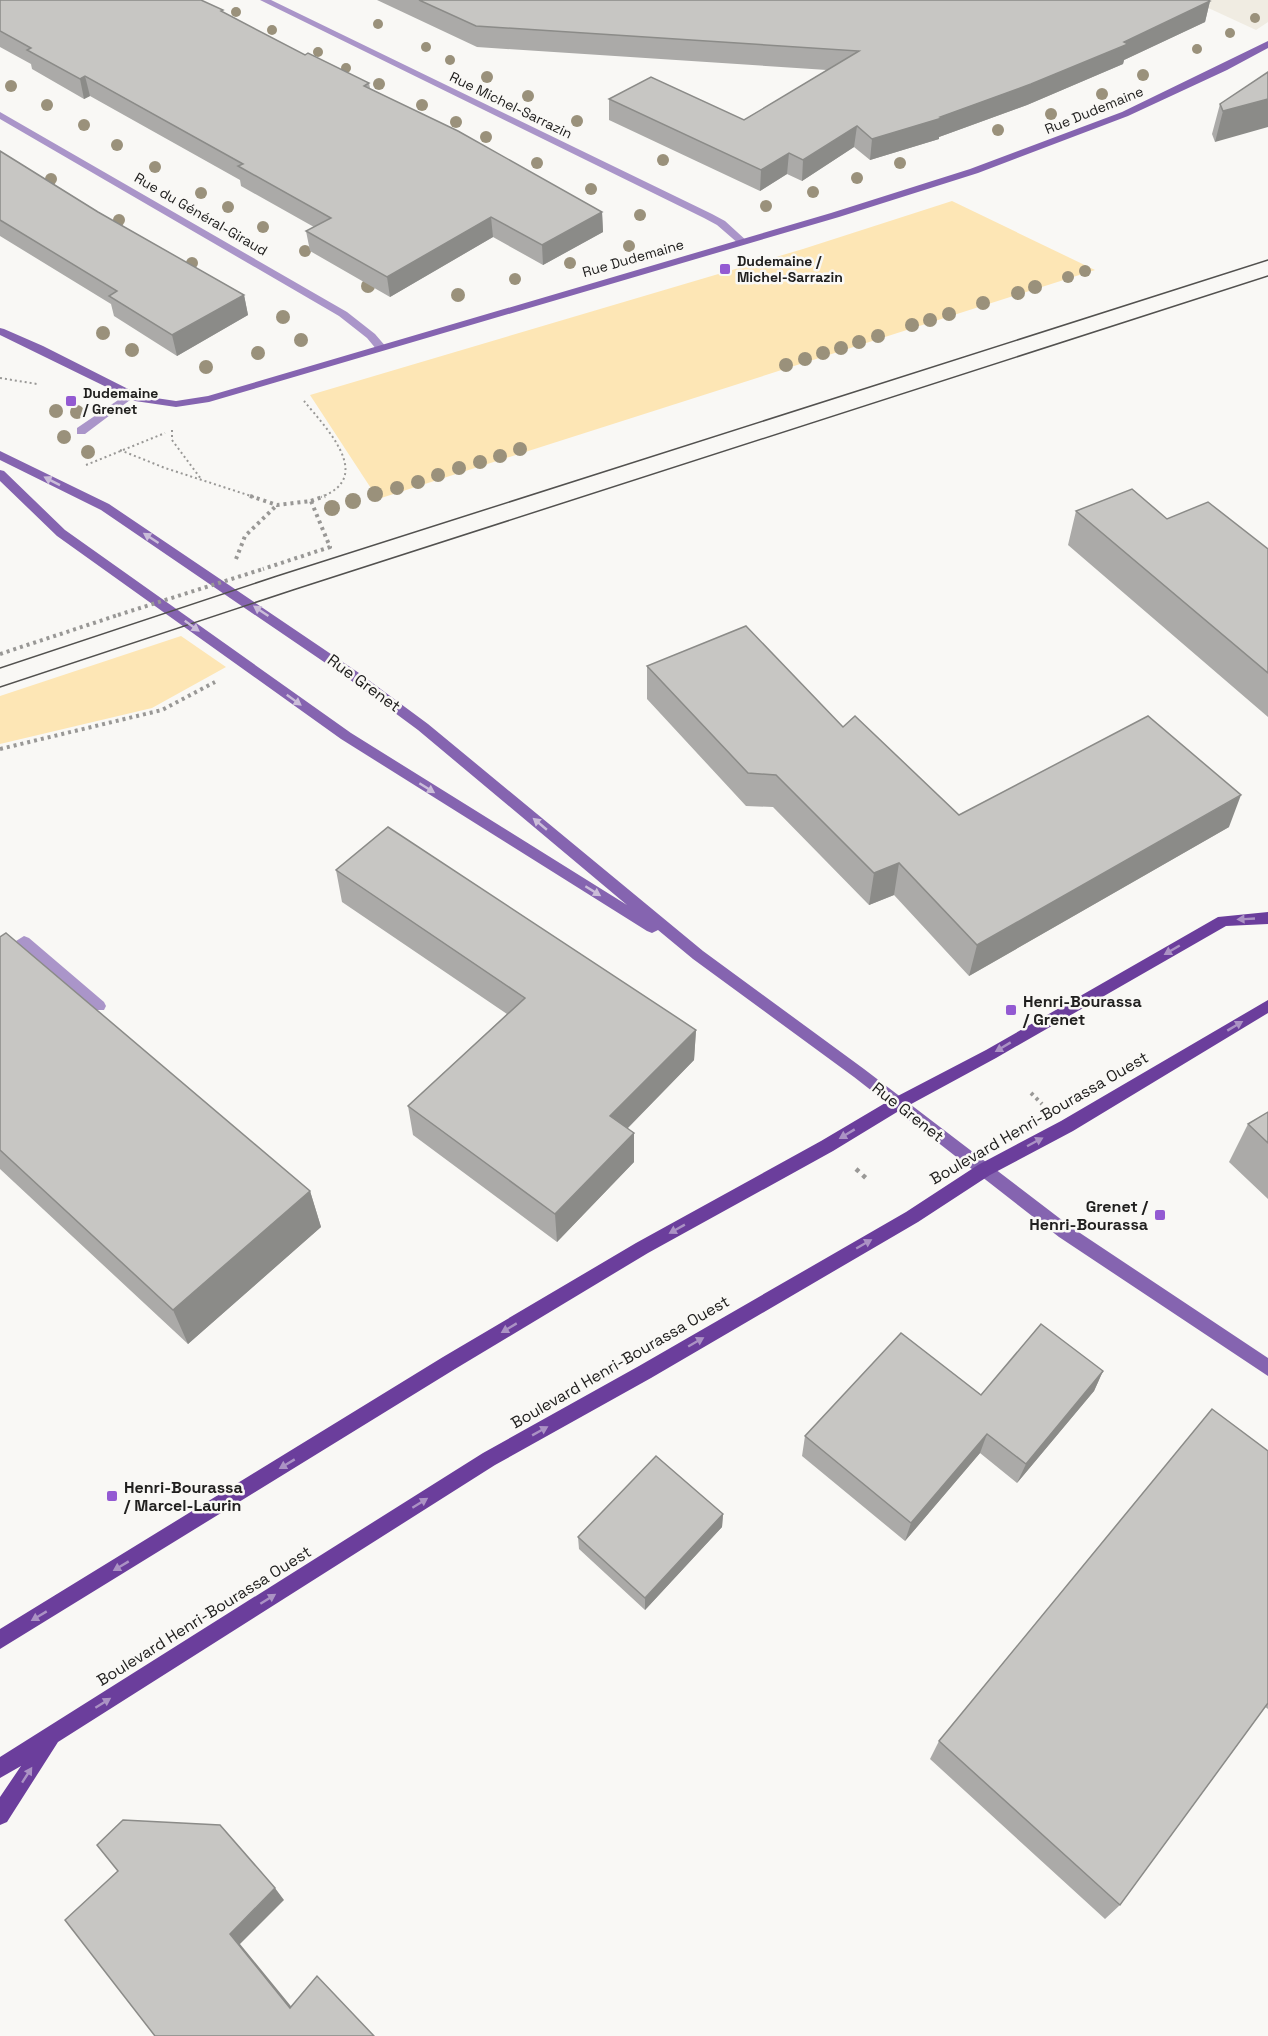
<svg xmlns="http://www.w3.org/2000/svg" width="1268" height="2036" viewBox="0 0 1268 2036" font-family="'Space Grotesk',sans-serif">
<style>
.built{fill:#f0ece2}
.green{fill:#fde6b5}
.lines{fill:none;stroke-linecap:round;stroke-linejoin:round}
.path-far2{stroke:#999896;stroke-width:2;stroke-dasharray:2 3;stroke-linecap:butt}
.path-far1{stroke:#999896;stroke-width:4;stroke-dasharray:3 4;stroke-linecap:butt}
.path{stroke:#999896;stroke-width:4.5;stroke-dasharray:4 5;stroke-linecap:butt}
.lane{fill:#aa95c9;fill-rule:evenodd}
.street{fill:#aa95c9;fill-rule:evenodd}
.secondary{fill:#8564b0;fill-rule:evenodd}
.primary{fill:#6b3e9c;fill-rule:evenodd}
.tram{stroke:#52514f;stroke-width:1.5}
.path-bridge{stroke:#999896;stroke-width:4;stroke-dasharray:3 4;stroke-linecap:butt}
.tree{fill:#9a917b}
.wall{fill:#abaaa8}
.shaded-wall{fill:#8b8b88}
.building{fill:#c7c6c3;stroke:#8b8b88;stroke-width:1.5}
.oneway{fill:#cbbdd9}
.oneway2{fill:#ab92c4}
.poi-dot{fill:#935ad2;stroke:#f9f8f5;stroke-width:2}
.labels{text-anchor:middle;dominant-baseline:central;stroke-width:5;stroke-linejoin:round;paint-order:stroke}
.far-street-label{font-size:14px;fill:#21201f;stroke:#f9f8f5}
.far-poi-label{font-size:14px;font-weight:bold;fill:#21201f;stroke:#f9f8f5;text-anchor:start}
.street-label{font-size:16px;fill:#21201f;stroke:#f9f8f5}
.poi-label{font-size:16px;font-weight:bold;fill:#21201f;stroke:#f9f8f5;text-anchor:start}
</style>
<rect width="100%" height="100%" fill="#f9f8f5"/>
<path class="built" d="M1191 0H1268V22L1256 30Z"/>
<path class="green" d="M952 201 1095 270 378 499 310 395 803 249Z
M181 636 226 667 152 708 0 744V696Z"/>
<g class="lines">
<path class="path-far2" d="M0 378 37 384
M304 401C326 428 375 477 321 497
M172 430V440L201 479
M120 450 165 468 254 497
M86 465 165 433"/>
<path class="path-far1" d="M250 496 277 505 311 501 330 547 263 569
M311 501 325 496
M236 559 245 536 277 505
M0 654 118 615
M0 749 162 710 215 682
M1031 1093 1042 1104"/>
<path class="path" d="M856 1169 867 1179"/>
<path class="lane" d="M130 392 136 395 134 397 85 434H77V428Z
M24 936 29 938 104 1002 106 1006 104 1010H94L24 950 0 965V951Z"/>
<path class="street" d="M260 0H271L712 214 725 221 748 242 739 244 717 225 704 218Z
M0 112 347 312 375 334 387 348 385 350H377L367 338 339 316 0 119Z"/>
<path class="secondary" d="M1268 41V48L1227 70 1128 116 978 173 839 217 209 402 176 407 135 401 0 335V328L4 329 43 346 142 396 176 401 208 396 831 213 970 169 1122 112Z
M0 451 109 504 359 673 428 724 703 951 864 1069 1071 1227 1268 1358V1376L1059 1237 854 1077 693 959 658 930 652 933 647 931 341 739 57 536 0 481V470L4 471 65 530 351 733 627 905 418 730 349 679 101 510 0 460Z"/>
<path class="primary" d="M1268 912V924L1226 926 996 1058 902 1109 833 1151 648 1253 455 1369 0 1649V1629L443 1357 636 1243 821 1141 892 1099 986 1050 1218 917Z
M1268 1000V1013L1073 1131 990 1175 918 1222 651 1378 495 1465 58 1742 7 1822 0 1825V1797L21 1766 0 1778V1757L483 1453 639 1366 906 1212 978 1165 1061 1121Z"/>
<path class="tram" d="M0 668 277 576 1268 260
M0 687 296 589 1268 276"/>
<path class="path-bridge" d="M118 615 263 569"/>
</g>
<g class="tree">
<circle cx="236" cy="12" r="5"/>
<circle cx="1255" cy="18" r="5"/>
<circle cx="378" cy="24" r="5"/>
<circle cx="272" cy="30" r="5"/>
<circle cx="1230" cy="33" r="5"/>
<circle cx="426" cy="47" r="5"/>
<circle cx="1197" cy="49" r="5"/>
<circle cx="318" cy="52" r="5"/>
<circle cx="450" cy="60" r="5"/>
<circle cx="346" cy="68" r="5"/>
<circle cx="1143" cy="75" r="6"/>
<circle cx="487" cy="77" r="6"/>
<circle cx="379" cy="84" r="6"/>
<circle cx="11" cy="86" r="6"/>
<circle cx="1102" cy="94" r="6"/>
<circle cx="528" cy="96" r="6"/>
<circle cx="47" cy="105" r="6"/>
<circle cx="422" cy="105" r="6"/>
<circle cx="1051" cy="114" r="6"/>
<circle cx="577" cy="121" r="6"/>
<circle cx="456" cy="122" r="6"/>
<circle cx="84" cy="125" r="6"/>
<circle cx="998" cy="130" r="6"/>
<circle cx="486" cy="137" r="6"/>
<circle cx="117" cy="145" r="6"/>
<circle cx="663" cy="160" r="6"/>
<circle cx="537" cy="163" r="6"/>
<circle cx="900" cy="163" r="6"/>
<circle cx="155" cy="167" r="6"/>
<circle cx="857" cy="178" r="6"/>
<circle cx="51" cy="179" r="6"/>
<circle cx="591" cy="189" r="6"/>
<circle cx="813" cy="192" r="6"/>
<circle cx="201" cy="193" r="6"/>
<circle cx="766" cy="206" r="6"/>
<circle cx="228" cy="207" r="6"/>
<circle cx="640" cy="215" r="6"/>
<circle cx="119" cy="220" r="6"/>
<circle cx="263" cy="227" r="6"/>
<circle cx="629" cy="246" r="6"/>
<circle cx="305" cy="251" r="6"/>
<circle cx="192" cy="263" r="6"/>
<circle cx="570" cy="263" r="6"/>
<circle cx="1085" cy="271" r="6"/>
<circle cx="1068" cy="277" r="6"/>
<circle cx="515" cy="279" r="6"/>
<circle cx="368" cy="286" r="7"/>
<circle cx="1035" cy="287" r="7"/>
<circle cx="1018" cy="293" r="7"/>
<circle cx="458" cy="295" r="7"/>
<circle cx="983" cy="303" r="7"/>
<circle cx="949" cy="314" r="7"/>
<circle cx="283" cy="317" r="7"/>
<circle cx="930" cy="320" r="7"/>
<circle cx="912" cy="325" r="7"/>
<circle cx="103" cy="333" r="7"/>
<circle cx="878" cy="336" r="7"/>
<circle cx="301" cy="340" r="7"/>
<circle cx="859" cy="342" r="7"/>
<circle cx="841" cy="348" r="7"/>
<circle cx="132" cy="350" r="7"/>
<circle cx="258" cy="353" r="7"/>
<circle cx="823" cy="353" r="7"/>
<circle cx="805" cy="359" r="7"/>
<circle cx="786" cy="365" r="7"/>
<circle cx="206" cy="367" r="7"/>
<circle cx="56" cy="411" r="7"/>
<circle cx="77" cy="412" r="7"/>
<circle cx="64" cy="437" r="7"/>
<circle cx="520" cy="449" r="7"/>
<circle cx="88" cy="452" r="7"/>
<circle cx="500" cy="456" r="7"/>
<circle cx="480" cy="462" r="7"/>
<circle cx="459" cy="468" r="7"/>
<circle cx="438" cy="475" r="7"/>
<circle cx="418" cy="482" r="7"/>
<circle cx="397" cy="488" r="7"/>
<circle cx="375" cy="494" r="8"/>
<circle cx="353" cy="501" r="8"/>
<circle cx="332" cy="508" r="8"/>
</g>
<path class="wall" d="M0 0 223 13 305 55 369 83 370 88 602 212 603 232 543 265 493 237 390 297 310 251 306 231 314 227 241 186 240 180 90 96 84 99 32 69 31 64 0 47Z
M377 0H1208L1210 1 1205 22 1124 60 1123 64 1027 105 939 137V139L870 160 854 147 802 181 787 174 760 191 609 120V99L744 120 827 70 477 47Z
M1268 72 1215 142 1212 134 1220 104Z
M0 151 98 212 244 295 248 315 177 356 114 316 111 304 0 236Z
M1076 511 1167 519 1268 549V717L1068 545Z
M647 666 843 727 959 815 1229 827 969 976 894 895 869 905 773 807 746 806 647 699Z
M336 870 696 1030 694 1060 628 1128 634 1162 557 1242 413 1135 408 1106 507 1014 342 902Z
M0 937 310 1191 321 1227 188 1344 0 1169Z
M1268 1112V1199L1229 1162 1248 1124Z
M1103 1371 1094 1391 1017 1483 980 1453 905 1541 802 1456 805 1436 981 1395Z
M1268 1451V1709L1265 1707 1120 1905 1105 1919 930 1759 939 1741Z
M723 1514 722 1527 645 1610 579 1549 578 1537Z"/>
<path class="shaded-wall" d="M1210 1 1205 22 1124 60 1123 64 1027 105 939 137V139L870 160 872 139 940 117 1124 42Z
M85 76 90 96 84 99 80 79Z
M1268 99V127L1215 142 1223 111Z
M857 126 854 147 802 181 803 160Z
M789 153 787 174 760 191 761 170Z
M602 212 603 232 543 265 542 245Z
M491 217 493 237 390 297 387 277Z
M244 295 248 315 177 356 172 335Z
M1241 795 1229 827 969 976 977 945Z
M899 863 894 895 869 905 874 873Z
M696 1030 694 1060 611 1145 610 1116Z
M634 1133V1162L557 1242 555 1214Z
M310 1191 321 1227 188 1344 173 1310Z
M1103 1371 1094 1391 1017 1483 1026 1464Z
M987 1434 980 1453 905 1541 911 1523Z
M723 1514 722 1527 645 1610V1598Z
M275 1888 284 1900 240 1944 299 2016 290 2008 230 1934Z"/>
<path class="building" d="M0 0H201L223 10 221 11 305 55 308 53 369 83 364 86 458 131 602 212 542 245 491 217 387 277 306 231 331 218 238 166 243 164 85 76 80 79 27 50 31 48 0 31Z
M419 0H1208L1210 1 1124 42 1128 44 1031 84 940 117 942 118 872 139 857 126 803 160 789 153 761 170 609 99 651 77 744 120 859 51 476 26Z
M1268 72V99L1223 111 1220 104Z
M0 151 98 212 244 295 172 335 109 296 117 291 0 220Z
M1132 489 1167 519 1208 502 1268 549V673L1076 511Z
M746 626 843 727 855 716 959 815 1148 716 1241 795 977 945 899 863 874 873 776 775 748 773 647 666Z
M388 827 696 1030 610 1116 634 1133 555 1214 408 1106 525 998 336 870Z
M6 933 310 1191 173 1310 0 1150V937Z
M1268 1112V1143L1248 1124Z
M1041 1324 1103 1371 1026 1464 987 1434 911 1523 805 1436 901 1333 981 1395Z
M1212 1409 1268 1451V1703L1120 1905 939 1741Z
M656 1456 723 1514 645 1598 578 1537Z
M123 1820 220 1825 275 1888 230 1934 290 2008 317 1976 374 2036H155L65 1920 118 1871 97 1845Z"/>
<defs><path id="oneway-solid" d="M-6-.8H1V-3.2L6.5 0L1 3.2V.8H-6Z" transform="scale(1.5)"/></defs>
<g class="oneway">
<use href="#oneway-solid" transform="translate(52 481) rotate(-153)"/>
<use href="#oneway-solid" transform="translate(151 538) rotate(-147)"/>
<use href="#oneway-solid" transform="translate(261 611) rotate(-146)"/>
<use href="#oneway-solid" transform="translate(192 626) rotate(36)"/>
<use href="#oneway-solid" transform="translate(294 700) rotate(36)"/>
<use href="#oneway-solid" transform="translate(427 788) rotate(32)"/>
<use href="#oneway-solid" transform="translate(540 824) rotate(-140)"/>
<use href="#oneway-solid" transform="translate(593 891) rotate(32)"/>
</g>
<g class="oneway2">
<use href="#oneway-solid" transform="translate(1246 919) rotate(177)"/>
<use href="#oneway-solid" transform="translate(1172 950) rotate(150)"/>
<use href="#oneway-solid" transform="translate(1235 1026) rotate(-31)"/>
<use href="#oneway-solid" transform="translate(1003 1047) rotate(149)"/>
<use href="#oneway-solid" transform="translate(847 1134) rotate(149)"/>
<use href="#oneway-solid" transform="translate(1035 1142) rotate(-28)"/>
<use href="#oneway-solid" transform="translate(677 1229) rotate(151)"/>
<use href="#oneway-solid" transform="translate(864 1244) rotate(-30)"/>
<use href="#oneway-solid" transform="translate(509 1328) rotate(149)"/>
<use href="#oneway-solid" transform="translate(696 1342) rotate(-30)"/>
<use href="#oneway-solid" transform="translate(540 1431) rotate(-29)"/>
<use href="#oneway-solid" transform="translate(287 1464) rotate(149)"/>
<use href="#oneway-solid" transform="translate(420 1503) rotate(-32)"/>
<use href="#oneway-solid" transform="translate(121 1566) rotate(149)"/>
<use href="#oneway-solid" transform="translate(268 1599) rotate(-32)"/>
<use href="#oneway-solid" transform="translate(39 1616) rotate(149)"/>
<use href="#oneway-solid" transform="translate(103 1703) rotate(-32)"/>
<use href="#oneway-solid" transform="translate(27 1775) rotate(-57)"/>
</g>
<g class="poi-dot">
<rect x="719" y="263" width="12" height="12" rx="3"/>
<rect x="65" y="395" width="12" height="12" rx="3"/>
<rect x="1005" y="1004" width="12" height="12" rx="3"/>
<rect x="1154" y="1209" width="12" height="12" rx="3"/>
<rect x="106" y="1490" width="12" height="12" rx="3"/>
</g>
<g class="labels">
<g class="far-street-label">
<text transform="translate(511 105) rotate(26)">Rue Michel-Sarrazin</text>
<text transform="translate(1094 110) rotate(-22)">Rue Dudemaine</text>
<text transform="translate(201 214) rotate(30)">Rue du Général-Giraud</text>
<text transform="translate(633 258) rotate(-16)">Rue Dudemaine</text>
</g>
<g class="far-poi-label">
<text x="737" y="261">Dudemaine /<tspan x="737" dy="16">Michel-Sarrazin</tspan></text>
<text x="83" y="393">Dudemaine<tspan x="83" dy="16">/ Grenet</tspan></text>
</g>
<g class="street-label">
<text transform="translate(364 683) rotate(36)">Rue Grenet</text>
<text transform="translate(908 1112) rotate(38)">Rue Grenet</text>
<text transform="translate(1039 1118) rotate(-30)">Boulevard Henri-Bourassa Ouest</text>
<text transform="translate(620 1362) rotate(-30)">Boulevard Henri-Bourassa Ouest</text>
<text transform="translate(204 1616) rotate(-32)">Boulevard Henri-Bourassa Ouest</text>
</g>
<g class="poi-label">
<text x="1023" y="1001">Henri-Bourassa<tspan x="1023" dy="18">/ Grenet</tspan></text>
<text x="1148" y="1206" text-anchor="end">Grenet /<tspan x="1148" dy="18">Henri-Bourassa</tspan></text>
<text x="124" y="1487">Henri-Bourassa<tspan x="124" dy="18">/ Marcel-Laurin</tspan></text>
</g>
</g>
</svg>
